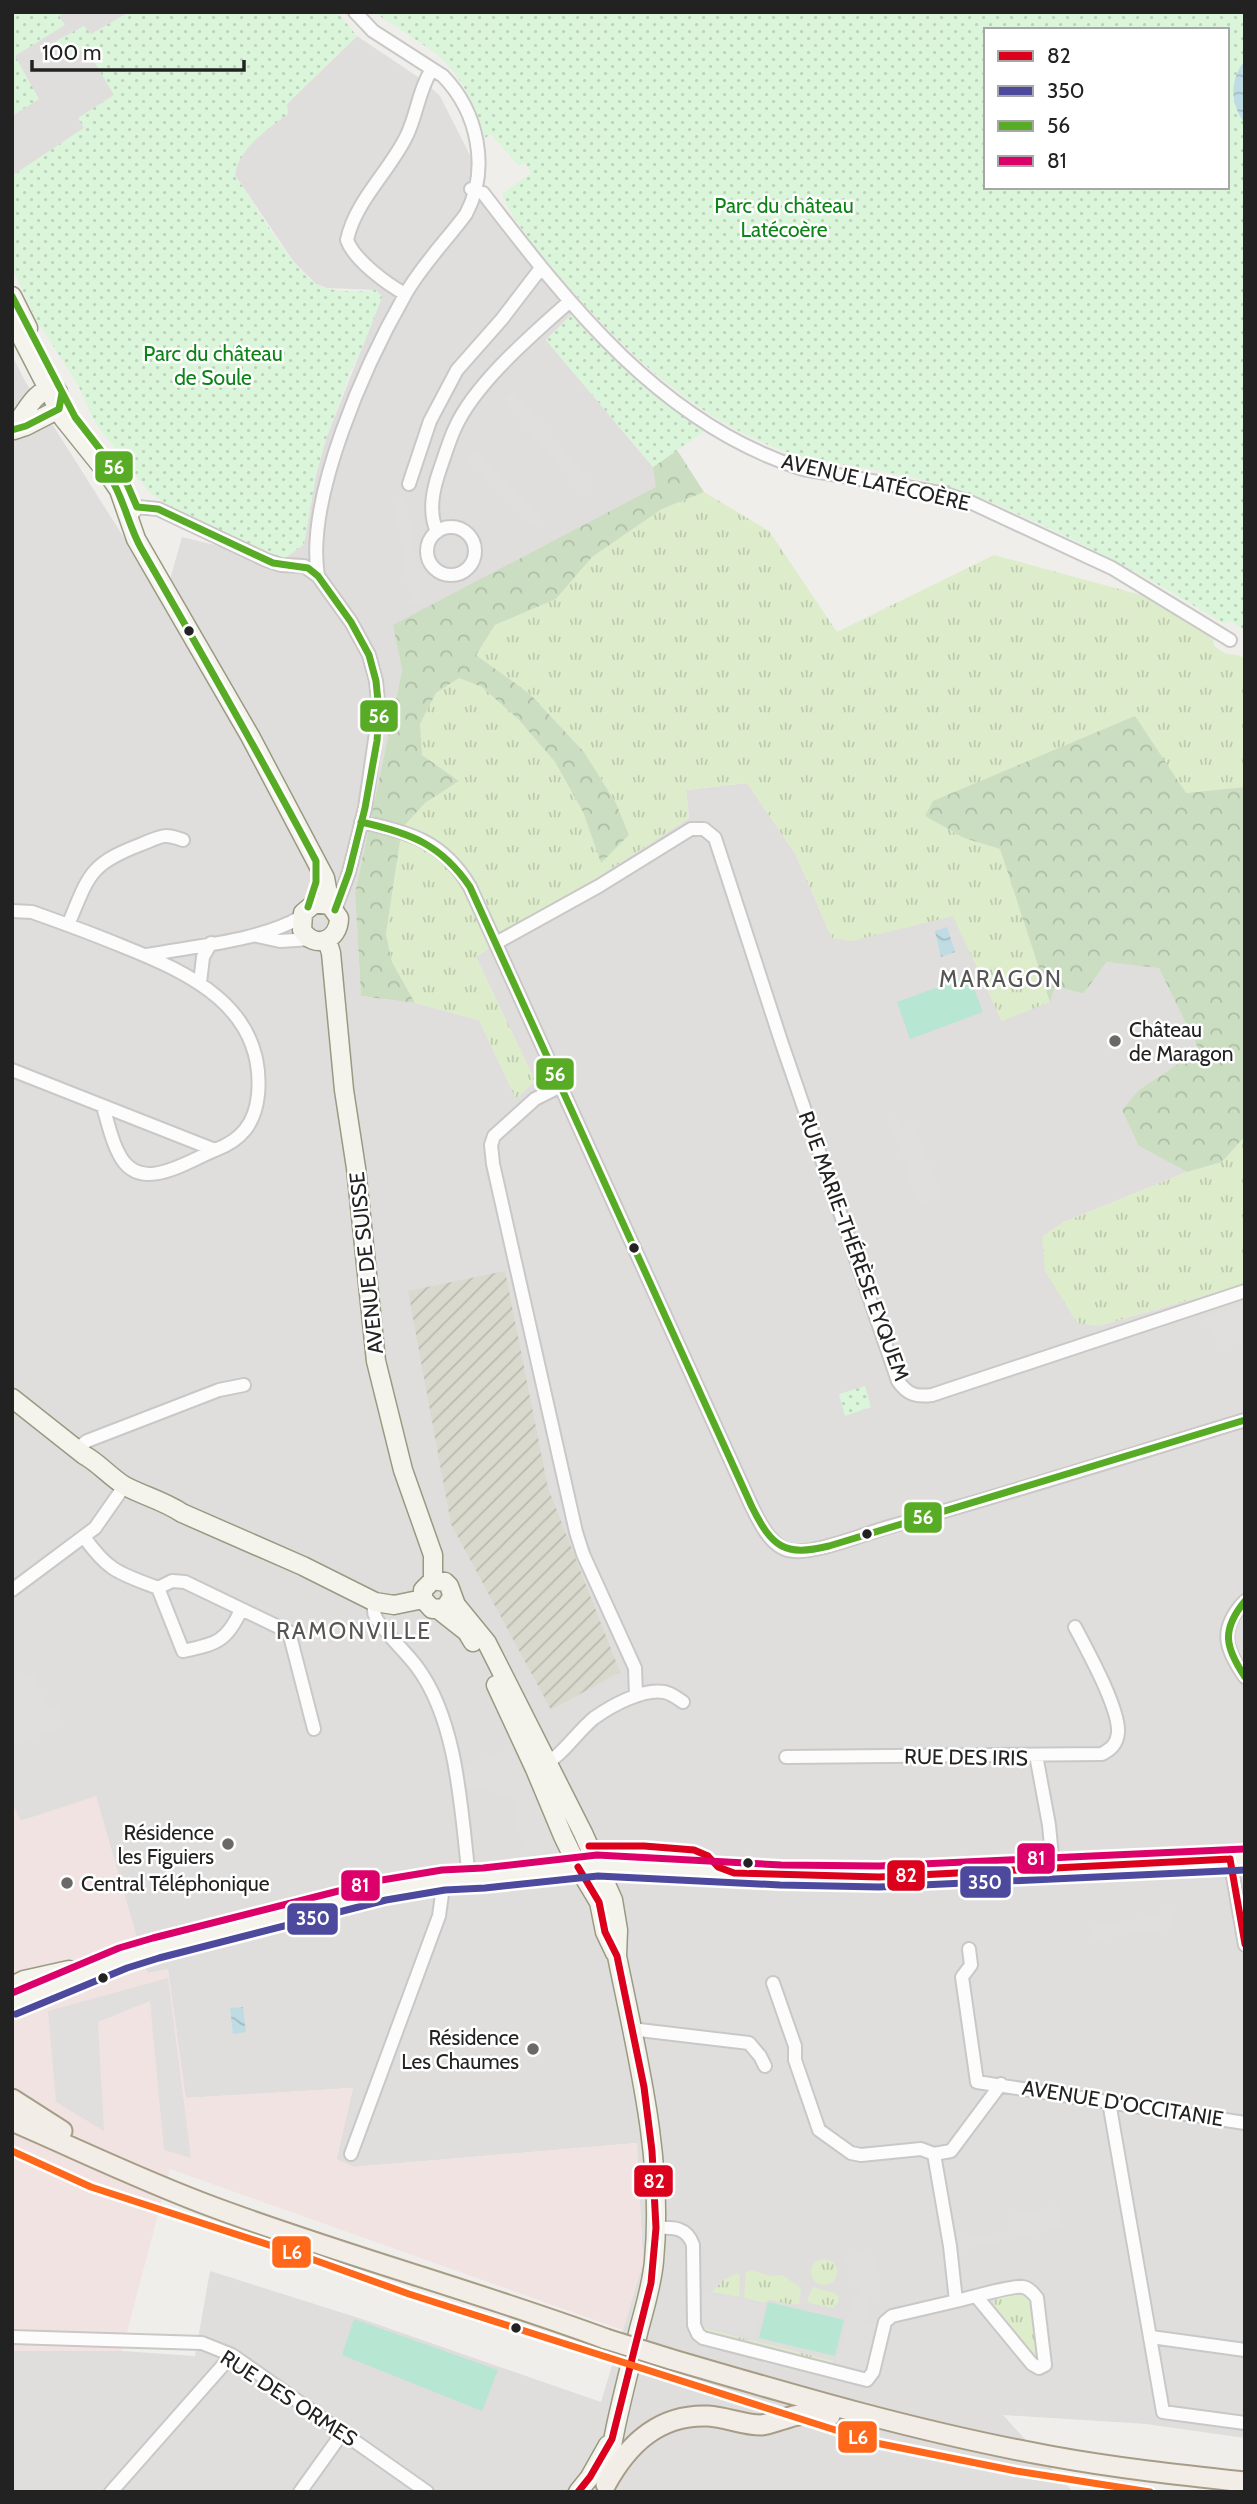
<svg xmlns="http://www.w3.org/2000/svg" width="1257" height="2504" viewBox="0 0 1257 2504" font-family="Cabin,sans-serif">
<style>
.residential{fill:#dfdedc}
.commercial{fill:#f1e3e1}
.construction{fill:url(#construction-furrows)}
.grass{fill:url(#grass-tufts)}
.forest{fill:url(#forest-crowns)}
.park{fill:url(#park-dots);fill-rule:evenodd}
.pitch{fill:#b7e6d2}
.parking{fill:#e0dfde}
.water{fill:url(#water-waves)}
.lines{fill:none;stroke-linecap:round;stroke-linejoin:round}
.street-casing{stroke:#c9c8c7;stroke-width:16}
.secondary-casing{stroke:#999a82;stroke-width:21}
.primary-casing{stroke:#a79c86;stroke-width:23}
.street{stroke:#fdfcfc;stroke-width:12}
.secondary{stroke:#f4f4ed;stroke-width:18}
.primary{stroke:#f3ede7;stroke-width:19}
.primary-bridge-casing{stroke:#a79c86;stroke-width:23;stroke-linecap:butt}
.primary-bridge{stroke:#f3ede7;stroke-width:19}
.bus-1-casing{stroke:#fff;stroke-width:12}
.bus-2-casing{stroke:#fff;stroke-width:12}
.bus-3-casing{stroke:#fff;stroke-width:12}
.bus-4-casing{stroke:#fff;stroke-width:12}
.bus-5-casing{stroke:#fff;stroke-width:12}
.bus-1{stroke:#db001b;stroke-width:7}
.bus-2{stroke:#4d499d;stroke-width:7}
.bus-3{stroke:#58ac25;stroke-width:7}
.bus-4{stroke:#dc006b;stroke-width:7}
.bus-5{stroke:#ff671b;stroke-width:7}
.bus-dot{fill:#222;stroke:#fff;stroke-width:2.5}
.poi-dot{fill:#6a6968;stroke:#fff;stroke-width:2.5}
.labels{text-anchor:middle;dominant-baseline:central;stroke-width:5;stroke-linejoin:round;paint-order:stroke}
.park-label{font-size:21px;fill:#0c8416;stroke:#fff}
.street-label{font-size:21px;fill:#222;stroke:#fff}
.poi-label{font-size:21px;fill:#222;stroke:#fff;text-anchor:start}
.neighbourhood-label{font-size:23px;letter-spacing:2px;fill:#555;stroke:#fff}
.line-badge{stroke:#fff;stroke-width:2.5}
.badge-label{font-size:19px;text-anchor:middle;font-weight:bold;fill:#fff}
</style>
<defs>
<pattern id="construction-furrows" width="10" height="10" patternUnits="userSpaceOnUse" patternTransform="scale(1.75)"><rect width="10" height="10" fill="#d9d9cd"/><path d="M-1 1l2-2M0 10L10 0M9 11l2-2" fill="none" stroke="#babab0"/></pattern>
<pattern id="grass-tufts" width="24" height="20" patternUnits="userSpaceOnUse" patternTransform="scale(1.75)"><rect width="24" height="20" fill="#ddeccb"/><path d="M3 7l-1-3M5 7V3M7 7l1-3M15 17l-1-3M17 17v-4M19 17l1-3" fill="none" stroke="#bdcaae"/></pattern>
<pattern id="forest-crowns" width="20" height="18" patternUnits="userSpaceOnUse" patternTransform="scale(1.75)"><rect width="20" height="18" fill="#cbdec1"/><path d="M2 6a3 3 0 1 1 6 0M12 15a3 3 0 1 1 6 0" fill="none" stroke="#aebea6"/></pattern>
<pattern id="park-dots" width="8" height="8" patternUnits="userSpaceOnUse" patternTransform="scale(1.75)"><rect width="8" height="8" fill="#daf5da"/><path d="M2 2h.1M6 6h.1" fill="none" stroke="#bbd2bb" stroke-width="1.8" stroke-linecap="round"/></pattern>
<pattern id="water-waves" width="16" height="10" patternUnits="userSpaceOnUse" patternTransform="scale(1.75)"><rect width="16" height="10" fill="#bfdbe3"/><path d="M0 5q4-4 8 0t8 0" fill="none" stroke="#a4bcc2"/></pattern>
</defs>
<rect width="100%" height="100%" fill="#f0eeeb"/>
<path class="residential" d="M12 12H165L117 95 84 128 12 176Z
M357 36 421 79 440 96 490 195 574 312 546 340 653 467 657 487 394 626 402 670 355 893 361 996 415 1003 479 1020 516 1098 535 1081 476 957 689 818 686 790 747 783 795 853 832 938 852 940 953 915 1002 1021 1055 986 1083 994 1107 962 1159 967 1199 1050 1140 1089 1139 1146 1187 1172 1064 1222 1042 1237 1098 1326 1245 1284V2438L1146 2424 1003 2415 1073 2492H12V2351H122L195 2356 210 2271 365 2320 601 2402 643 2263 637 2143 354 2167 336 2160 353 2088 185 2098 168 1970 147 1973 96 1797 20 1821 12 1803V355L25 381 164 601 182 537 281 561 304 544 316 475 326 439 382 297 376 290 327 288 316 284 294 262 235 175 237 162 248 147 287 104Z"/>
<path class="commercial" d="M96 1796 147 1973 168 1969 186 2098 353 2088 337 2159 354 2167 637 2143 643 2263 623 2330 170 2169 122 2351H12V1803L21 1821Z"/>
<path class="construction" d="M505 1271 548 1488 620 1672 551 1710 451 1524 408 1291Z"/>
<path class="grass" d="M704 492 769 531 837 632 994 555 1152 598 1213 639 1214 646 1226 654 1238 655 1245 659V787L1186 793 933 801 925 816 964 838 1000 849 1050 1002 1002 1021 953 916 852 941 832 938 795 853 747 783 686 790 689 818 476 957 535 1081 516 1099 479 1020 415 1003 392 962 386 934 402 828 425 803 459 781 422 755 420 724 436 693 459 678 482 687 518 719 555 762 583 812 601 863 629 835 616 803 584 752 530 694 476 655 495 625 556 599 592 557 662 509Z
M1245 1136V1284L1098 1326 1077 1323 1045 1271 1042 1237 1064 1222 1187 1172 1222 1162Z
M811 2272a13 13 0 1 1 26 0a13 13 0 1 1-26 0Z
M753 2270 770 2276 782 2275 801 2288 799 2304C787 2306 778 2299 767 2300L765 2303 744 2298 746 2272Z
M737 2273 740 2276 739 2297 712 2292 722 2281Z
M813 2287 837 2294 839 2301 833 2308 809 2303 807 2300Z
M1021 2292 1026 2293 1031 2299 1039 2358 1036 2359 1033 2358 991 2306 997 2297Z
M703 2328 833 2361 832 2366 701 2331Z"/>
<path class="forest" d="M677 450 704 492 662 509 592 557 556 599 495 625 476 655 530 694 584 752 616 803 629 835 601 863 583 812 555 762 518 719 482 687 459 678 436 693 420 724 422 755 459 781 425 803 402 828 386 934 392 962 415 1003 361 996 355 893 402 670 393 625 656 487 653 467Z
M1135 716 1186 793 1245 787V1136L1222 1162 1187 1172 1139 1146 1122 1110 1140 1089 1199 1050 1159 968 1107 962 1083 994 1055 986 1050 1002 1000 849 964 838 925 816 933 801Z"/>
<path class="park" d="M12 12H65L59 16 65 25 15 56 39 99 12 116Z
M129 12H337L357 36 287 104 288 114C266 131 240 146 235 175 253 202 291 268 316 284 331 293 359 292 376 290L382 297 363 346 351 370 326 439 316 475 304 544 281 561 186 517 149 492 96 424 77 383 37 321 12 268V176L84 128 78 118 114 95 86 48 67 59 56 41 84 26 91 34Z
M374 12H1245V630L1231 621 1223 623C1161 585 1098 550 1031 520 1009 510 986 499 963 491 931 481 898 474 865 468 838 463 813 461 787 452 698 421 626 353 566 284 543 258 519 229 503 198V193L530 174V170L524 163 519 166 491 134 485 138C477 109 461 74 437 55 417 39 394 26 374 12ZM986 30H1227V187H986Z
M574 312 625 367 705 431 653 467 546 340Z
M865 1386 871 1407 845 1416 839 1394Z"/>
<path class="pitch" d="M969 976 983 1012 910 1039 897 1002Z
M768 2302 844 2320 835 2356 759 2338Z
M354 2319 498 2370 482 2411 342 2355Z"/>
<path class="parking" d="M513 391 593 484 583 493 503 400Z
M475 451 543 519 534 528 466 461Z
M405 497 423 603 411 605 394 499Z
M896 1117 902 1130 913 1124 942 1196 921 1206 906 1174V1162L887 1121Z
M1245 1305V1340L1222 1348 1203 1319Z
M34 1673 47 1709 59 1705 65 1726 12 1746V1681Z
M512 1749 556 1839 554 1847 548 1852 523 1854 513 1798H502L483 1786 465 1789 461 1767Z
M1164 1910H1171L1174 1928 1091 1940 1088 1922 1092 1921 1098 1925 1160 1915Z
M168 1978 191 2158 164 2150 150 2001 98 2022 104 2131 56 2102 48 2011Z
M1058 2206 1062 2227 961 2250 959 2239 1009 2231 1007 2215Z
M870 2249 879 2275 880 2296 870 2298 864 2323 878 2326 867 2369 861 2373 835 2366 853 2296H859V2286L851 2285 845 2256Z
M702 2292 763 2304 755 2337 701 2326Z"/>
<path class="water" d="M1245 60V123C1229 104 1230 79 1245 60Z
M947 927 955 952 941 957 935 931Z
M243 2007 246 2032 233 2034 230 2008Z"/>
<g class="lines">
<defs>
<path id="street" d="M471 189 483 193C569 305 662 425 803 469L946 494 970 502 1112 568 1230 640
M405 294C387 284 354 260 347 240 355 201 390 171 407 135 417 114 419 89 432 69
M409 484 430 421 457 370 502 319 541 268
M129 520 137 507 158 509 266 560 281 565 304 566 318 576 351 622 369 655 376 681 379 712 365 808 349 872 335 910
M427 551a24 24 0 1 1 48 0a24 24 0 1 1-48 0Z
M437 532C428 511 433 489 440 469 445 455 449 441 455 428 475 383 533 334 570 301
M318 576C305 498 366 363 405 295 421 266 446 241 466 214 490 169 478 112 443 76L373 31 355 12
M361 822C410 832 444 842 470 887L752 1507C760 1523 772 1550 794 1551 819 1553 866 1533 892 1526 1010 1493 1127 1456 1245 1420
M12 911 32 912C63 923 93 934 122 946 190 973 266 1008 258 1095 255 1123 242 1140 215 1150L12 1070
M68 925C89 875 89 864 142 844 162 836 163 833 183 840
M257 936 280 941 311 939
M496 943 599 886 691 829H704L715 838 781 1041 898 1381C908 1395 916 1397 932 1395L1245 1291
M147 955C194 946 260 941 301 917
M200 983 203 957 211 943
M561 1086 535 1099 494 1136 491 1145 493 1164 576 1532 583 1554 635 1668 636 1696
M103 1107C108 1122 111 1140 119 1154 139 1195 186 1162 215 1150
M77 1449 87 1441 219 1390 244 1385
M84 1537C109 1572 119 1573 158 1588L183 1651C217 1644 227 1641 241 1610
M158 1588 172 1581 185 1582 289 1632 314 1729
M12 1590 95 1528 125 1485
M1245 1601C1218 1629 1225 1649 1245 1677
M375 1602C373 1608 373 1612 376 1618 383 1631 406 1652 417 1667 458 1722 461 1811 469 1878
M1036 1755 1049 1825 1053 1867
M786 1757 1102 1754C1111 1749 1117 1744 1118 1733 1120 1709 1087 1650 1075 1627
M542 1766C563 1755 576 1733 594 1718 611 1706 643 1688 664 1692 671 1693 677 1698 683 1702
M1230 1859 1245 1945
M969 1949 971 1965 962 1977 977 2082 1245 2123
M773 1983 795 2046V2060L819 2130 851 2153 861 2155 921 2149 934 2154 951 2151 1001 2084
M631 2029 749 2043 760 2056 765 2066
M1109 2102 1163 2412 1245 2423
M351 2154 439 1916 444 1880
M656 2228C673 2227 687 2227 693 2245L694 2325 698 2334 703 2338 867 2380 873 2372 885 2322 892 2316 956 2301 950 2246 934 2154
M956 2301C970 2298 1012 2285 1023 2287 1029 2288 1033 2293 1037 2298L1045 2365 1039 2368 1032 2364 976 2296
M12 2337 202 2343 232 2355 427 2492
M1151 2337 1245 2350
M111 2492 232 2355
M300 2492 343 2432"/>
<path id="secondary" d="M12 296 28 328
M12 319 63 418 108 474 119 490 136 539 250 736 325 878 330 905 339 918C339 941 314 950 302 930L303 913 315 903 330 905
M12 428C25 415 30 398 47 389L58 392
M14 430 26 426 59 409 61 400
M327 940 331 953 344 1090 356 1168 376 1361 403 1470 433 1555V1580
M12 1398 84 1455C99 1463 110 1477 125 1486 144 1496 164 1501 182 1513L303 1566 375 1602 394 1605 423 1599
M452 1597 445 1608 432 1609 423 1599V1590L433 1580 445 1582 449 1586 456 1605 487 1643 583 1833 613 1900 618 1930 617 1956C637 2056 664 2158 654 2261 652 2284 645 2307 639 2329 627 2381 612 2432 606 2485
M439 1610 467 1632 473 1642
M496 1685 535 1769 563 1836 578 1867 599 1902 605 1932 615 1953
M12 1986 24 1980 69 1970
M12 2004 123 1958 156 1948 384 1890 444 1880 484 1878 598 1865 781 1875 879 1877 1245 1859
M578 2492 590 2477 608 2445"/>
<path id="primary" d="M12 2099 62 2131
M12 2121C79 2150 145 2182 213 2207 342 2255 476 2291 606 2339
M670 2359C796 2396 922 2433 1050 2456 1115 2468 1180 2475 1245 2482
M606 2484C628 2444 659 2414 708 2416 726 2417 743 2425 761 2425 770 2424 779 2420 787 2418 802 2413 815 2413 830 2416"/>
</defs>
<use href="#street" class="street-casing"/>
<use href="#secondary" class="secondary-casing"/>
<use href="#primary" class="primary-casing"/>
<use href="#street" class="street"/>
<use href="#secondary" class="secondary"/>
<use href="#primary" class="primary"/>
<defs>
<path id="primary-bridge" d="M606 2339 670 2359"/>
</defs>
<use href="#primary-bridge" class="primary-bridge-casing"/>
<use href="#primary-bridge" class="primary-bridge"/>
<defs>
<path id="bus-1" d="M589 1846H644L694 1850 708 1856 718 1867 734 1873 879 1877 1230 1859
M1230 1859 1245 1944
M578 1867 599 1902 605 1932 617 1956 644 2087 652 2151 656 2228 651 2283 612 2439 590 2477 578 2492"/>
<path id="bus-2" d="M16 2014 127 1968 159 1958 386 1900 445 1890 485 1888 598 1876 780 1885 879 1887 1245 1870"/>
<path id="bus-3" d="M12 296 75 417 127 484 137 507 158 509 273 563 308 568 318 576 351 622 369 655 376 681 379 712 377 741 365 808 349 872 335 910
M12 430 26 426 59 409 62 393
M109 475C124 498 128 525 141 548 201 652 260 755 316 861V882L308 907
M361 822C410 833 441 844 470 887L752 1507C772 1547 784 1557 829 1546L1245 1420
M1245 1601C1221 1630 1225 1647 1245 1677"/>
<path id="bus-4" d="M12 1993 119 1948 153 1938 382 1880 442 1870 483 1868 597 1855 781 1865 879 1866 1244 1849"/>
<path id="bus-5" d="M12 2151 91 2187 303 2256 409 2294 876 2443 1016 2471 1150 2492"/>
</defs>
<use href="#bus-1" class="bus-1-casing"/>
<use href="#bus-2" class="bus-2-casing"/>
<use href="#bus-3" class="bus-3-casing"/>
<use href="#bus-4" class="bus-4-casing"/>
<use href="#bus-5" class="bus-5-casing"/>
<use href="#bus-1" class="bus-1"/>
<use href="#bus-2" class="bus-2"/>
<use href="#bus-3" class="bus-3"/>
<use href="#bus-4" class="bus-4"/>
<use href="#bus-5" class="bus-5"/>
</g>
<g class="bus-dot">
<circle cx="189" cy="631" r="6"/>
<circle cx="634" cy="1248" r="6"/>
<circle cx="867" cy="1534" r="6"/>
<circle cx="748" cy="1863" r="6"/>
<circle cx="103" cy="1978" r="6"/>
<circle cx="516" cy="2328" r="6"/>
</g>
<g class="poi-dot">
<circle cx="1115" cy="1041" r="7"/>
<circle cx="228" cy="1844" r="7"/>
<circle cx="67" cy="1883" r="7"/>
<circle cx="533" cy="2049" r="7"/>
</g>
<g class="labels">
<g class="park-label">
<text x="784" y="205">Parc du château<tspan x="784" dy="24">Latécoère</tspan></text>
<text x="213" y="353">Parc du château<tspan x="213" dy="24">de Soule</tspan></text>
</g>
<g class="street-label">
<text transform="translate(876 482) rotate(13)">AVENUE LATÉCOÈRE</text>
<text transform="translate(854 1246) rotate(70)">RUE MARIE-THÉRÈSE EYQUEM</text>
<text transform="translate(366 1263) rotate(-96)">AVENUE DE SUISSE</text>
<text transform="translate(966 1757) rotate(1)">RUE DES IRIS</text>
<text transform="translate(1123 2103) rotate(9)">AVENUE D'OCCITANIE</text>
<text transform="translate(289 2398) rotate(33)">RUE DES ORMES</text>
</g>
<g class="poi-label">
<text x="1129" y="1029">Château<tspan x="1129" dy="24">de Maragon</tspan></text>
<text x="214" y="1832" text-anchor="end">Résidence<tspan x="214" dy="24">les Figuiers</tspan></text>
<text x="81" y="1883">Central Téléphonique</text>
<text x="519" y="2037" text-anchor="end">Résidence<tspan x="519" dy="24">Les Chaumes</tspan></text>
</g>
<g class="neighbourhood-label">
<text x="1001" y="979">MARAGON</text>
<text x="354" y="1631">RAMONVILLE</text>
</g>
</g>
<g class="line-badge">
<rect x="94" y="450" width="40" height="34" rx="7" fill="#58ac25"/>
<rect x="359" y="699" width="40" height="34" rx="7" fill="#58ac25"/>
<rect x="535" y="1057" width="40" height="34" rx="7" fill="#58ac25"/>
<rect x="903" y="1501" width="40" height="33" rx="7" fill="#58ac25"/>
<rect x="1016" y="1842" width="40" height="33" rx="7" fill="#dc006b"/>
<rect x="886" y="1859" width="40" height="33" rx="7" fill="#db001b"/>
<rect x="959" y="1865" width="53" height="34" rx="7" fill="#4d499d"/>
<rect x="340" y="1869" width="41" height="33" rx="7" fill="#dc006b"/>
<rect x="286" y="1902" width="53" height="34" rx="7" fill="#4d499d"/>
<rect x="633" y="2164" width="41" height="34" rx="7" fill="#db001b"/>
<rect x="271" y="2235" width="41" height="34" rx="7" fill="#ff671b"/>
<rect x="837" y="2420" width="41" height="34" rx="7" fill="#ff671b"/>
</g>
<g class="badge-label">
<text x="114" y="474">56</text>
<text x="379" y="723">56</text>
<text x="555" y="1081">56</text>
<text x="923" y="1524">56</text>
<text x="1036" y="1865">81</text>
<text x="906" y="1882">82</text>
<text x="985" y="1889">350</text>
<text x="360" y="1892">81</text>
<text x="313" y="1925">350</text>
<text x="654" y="2188">82</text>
<text x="292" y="2259">L6</text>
<text x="858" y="2444">L6</text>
</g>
<rect width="1257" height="2504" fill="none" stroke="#222222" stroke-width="28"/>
<rect x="984" y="28" width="245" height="161" fill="#ffffff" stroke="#a7a7a7" stroke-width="2"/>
<rect x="998" y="51" width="35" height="10" fill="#db001b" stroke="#a7a7a7" stroke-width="2"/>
<text x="1047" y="63" font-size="21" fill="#222222">82</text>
<rect x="998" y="86" width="35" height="10" fill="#4d499d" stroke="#a7a7a7" stroke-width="2"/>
<text x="1047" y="98" font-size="21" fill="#222222">350</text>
<rect x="998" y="121" width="35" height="10" fill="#58ac25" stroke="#a7a7a7" stroke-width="2"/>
<text x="1047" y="133" font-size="21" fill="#222222">56</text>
<rect x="998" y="156" width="35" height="10" fill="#dc006b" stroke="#a7a7a7" stroke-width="2"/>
<text x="1047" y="168" font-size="21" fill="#222222">81</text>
<path d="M32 60v10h212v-10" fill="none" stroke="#222222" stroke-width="3.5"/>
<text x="42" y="60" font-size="21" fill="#222222" stroke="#ffffff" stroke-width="5" paint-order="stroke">100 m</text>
</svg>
